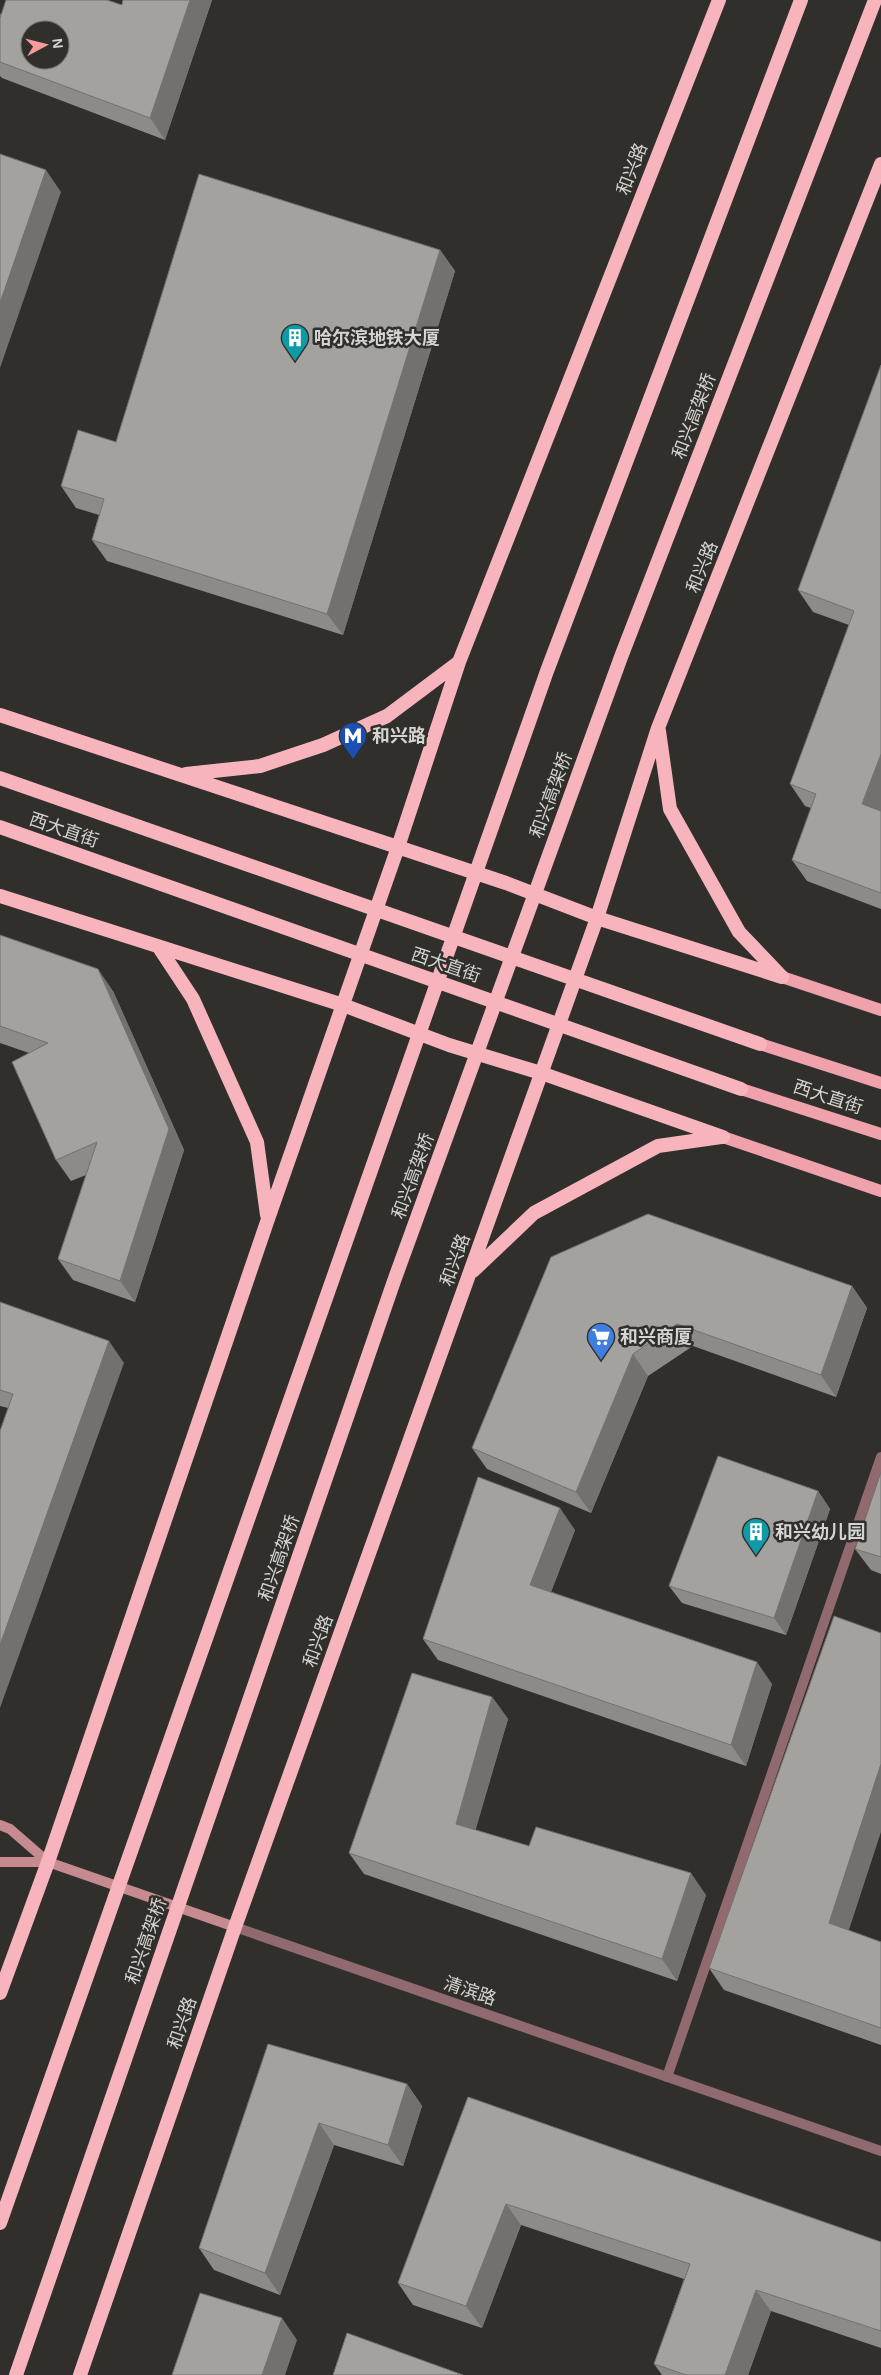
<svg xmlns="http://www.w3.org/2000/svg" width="881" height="2375" viewBox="0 0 881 2375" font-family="Helvetica,'Noto Sans SC',sans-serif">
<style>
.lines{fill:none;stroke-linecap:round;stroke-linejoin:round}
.minor{stroke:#906a6e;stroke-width:10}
.tertiary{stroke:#906a6e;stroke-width:10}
.secondary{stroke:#c68a91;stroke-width:10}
.primary{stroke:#f0a2ac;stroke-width:12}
.trunk{stroke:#f8b4bc;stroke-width:14}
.wall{fill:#8d8b89}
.shaded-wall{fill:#73716f}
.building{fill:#a4a29f;stroke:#73716f;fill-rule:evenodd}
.labels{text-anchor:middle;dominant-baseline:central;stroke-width:5;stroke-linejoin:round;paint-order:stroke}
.street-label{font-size:18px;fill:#d4d4d2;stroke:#302f2c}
.poi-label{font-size:18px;font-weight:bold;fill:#d4d4d2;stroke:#302f2c;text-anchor:start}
</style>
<rect width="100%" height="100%" fill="#302f2c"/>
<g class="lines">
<path class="minor" d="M667 2077 881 1457"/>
<path class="tertiary" d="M235 1927 881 2151"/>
<path class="secondary" d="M0 1825 10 1829 48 1862 235 1927
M0 1862H48"/>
<path class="primary" d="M782 977 881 1010
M760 1044 881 1083
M741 1089 881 1134
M723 1137 881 1191"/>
<path class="trunk" d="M0 715 506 883 597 918 782 977
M659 731 670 809 739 932 781 976
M186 774 260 766 323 745 387 716 459 662
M0 778 760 1044
M0 827 741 1089
M0 896 343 1005 449 1045 541 1073 723 1137
M158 946 193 999 257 1142 267 1215
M473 1271 534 1213 658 1146 721 1137
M0 1993 48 1862 268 1219 398 847 459 662 719 0
M0 2223 547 671 801 0
M16 2375 394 1281 621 657 875 0
M80 2375 235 1927 597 918 658 728 881 164"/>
</g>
<path class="wall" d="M123 0H212L165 140 2 78 0 76V13L1 15 122 5Z
M440 250 455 271 343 635 107 561 92 540 99 515 76 508 61 486Z
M881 365V909L807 881 792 860 811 808 805 806 790 784 849 625 813 612 798 590Z
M0 935 113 991 184 1150 135 1302 73 1280 58 1259 86 1175 71 1181 56 1160 29 1053 0 1043Z
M551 1257 852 1286 867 1308 836 1397 693 1346 648 1376 591 1513 487 1469 472 1448Z
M0 1302 124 1363 8 1408 0 1406Z
M881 1472V1574L871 1570 855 1549Z
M818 1491 830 1509 786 1635 682 1603 669 1586Z
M575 1530 551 1592 772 1684 746 1766 438 1660 423 1639Z
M492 1697 508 1719 475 1830 529 1846 706 1895 677 1981 364 1874 349 1853Z
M848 1930 881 1942V2045L724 1990 709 1968Z
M268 2044 407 2084 422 2106 403 2166 334 2145 280 2295 214 2270 199 2248Z
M468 2097 881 2242V2348L771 2311 748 2375H662L654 2364 684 2279 521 2225 482 2328 413 2305 398 2283Z"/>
<path class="shaded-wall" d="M190 0H212L165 140 150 118Z
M46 170 61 192 0 368V303Z
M440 250 455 271 343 635 327 614Z
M881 754V817L862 804Z
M98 969 113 991 184 1150 135 1302 120 1281Z
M852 1286 867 1308 836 1397 821 1375Z
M109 1341 124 1363 0 1708V1645Z
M633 1354 648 1376 591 1513 576 1492Z
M818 1491 830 1509 786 1635 774 1618Z
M560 1508 575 1530 545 1607 530 1585Z
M757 1662 772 1684 746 1766 731 1745Z
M492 1697 508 1719 471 1846 456 1824Z
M881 1764V1832L844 1945 829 1923Z
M691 1873 706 1895 677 1981 662 1959Z
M407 2084 422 2106 403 2166 388 2145Z
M319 2123 334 2145 280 2295 265 2273Z
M506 2204 521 2225 482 2328 466 2306Z
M756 2290 771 2311 748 2375H725Z
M282 2318 297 2340 285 2375H262Z"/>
<path class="building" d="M6 0H107L122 5 123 0H190L150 118 0 62V18ZM30 30H60V60H30Z
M0 154 46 170 0 303Z
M199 174 440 250 327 614 92 540 104 499 61 486 78 430 116 442Z
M881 365V754L862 804 881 811V893L792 860 816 794 790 784 854 611 798 590Z
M0 935 98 969 169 1129 120 1281 58 1259 97 1142 56 1160 12 1062 48 1043 0 1026Z
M648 1214 852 1286 821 1375 677 1324 633 1354 576 1492 472 1448 551 1257Z
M0 1302 109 1341 0 1645V1431L13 1394 0 1390Z
M718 1456 818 1491 774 1618 669 1586Z
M881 1472V1557L855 1549Z
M478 1477 560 1508 530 1585 757 1662 731 1745 423 1639Z
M834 1616 881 1633V1764L829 1923 881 1942V2028L709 1968Z
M412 1673 492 1697 456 1824 529 1846 536 1827 691 1873 662 1959 349 1853Z
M268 2044 407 2084 388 2145 319 2123 265 2273 199 2248Z
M468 2097 881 2242V2331L756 2290 725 2375H686L654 2364 690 2264 506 2204 466 2306 398 2283Z
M200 2293 282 2318 262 2375H172Z
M347 2333 463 2375H333Z"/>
<defs>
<symbol id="building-pin" viewBox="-11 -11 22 30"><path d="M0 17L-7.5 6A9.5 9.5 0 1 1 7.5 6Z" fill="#0f9aa8" stroke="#302f2c"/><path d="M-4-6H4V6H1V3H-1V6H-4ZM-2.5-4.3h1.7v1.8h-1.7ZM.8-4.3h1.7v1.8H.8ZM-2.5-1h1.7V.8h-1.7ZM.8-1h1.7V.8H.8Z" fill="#fff"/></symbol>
<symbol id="metro-pin" viewBox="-11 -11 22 30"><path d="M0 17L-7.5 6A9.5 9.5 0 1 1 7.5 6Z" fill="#1a4fb4" stroke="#302f2c"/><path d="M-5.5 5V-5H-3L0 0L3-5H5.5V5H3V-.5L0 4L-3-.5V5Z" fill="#fff"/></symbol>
<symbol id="supermarket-pin" viewBox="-11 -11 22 30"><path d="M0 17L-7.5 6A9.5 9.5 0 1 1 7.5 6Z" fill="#3f7fe0" stroke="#302f2c"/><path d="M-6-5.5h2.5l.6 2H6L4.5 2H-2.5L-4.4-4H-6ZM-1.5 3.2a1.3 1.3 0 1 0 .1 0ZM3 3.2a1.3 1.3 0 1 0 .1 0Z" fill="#fff"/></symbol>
</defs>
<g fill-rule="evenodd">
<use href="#building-pin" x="279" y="322" width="32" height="43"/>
<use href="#metro-pin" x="337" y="720" width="32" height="43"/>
<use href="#supermarket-pin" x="585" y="1321" width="32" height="43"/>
<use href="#building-pin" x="740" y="1516" width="32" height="43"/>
</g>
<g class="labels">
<g class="street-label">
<text transform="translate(632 169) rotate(-69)">和兴路</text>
<text transform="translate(694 416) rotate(-69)">和兴高架桥</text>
<text transform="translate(702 567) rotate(-68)">和兴路</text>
<text transform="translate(551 795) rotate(-70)">和兴高架桥</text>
<text transform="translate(64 830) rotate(19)">西大直街</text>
<text transform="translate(446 965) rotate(19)">西大直街</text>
<text transform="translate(828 1097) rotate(18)">西大直街</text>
<text transform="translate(413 1176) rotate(-70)">和兴高架桥</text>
<text transform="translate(455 1260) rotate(-70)">和兴路</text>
<text transform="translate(279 1558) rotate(-71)">和兴高架桥</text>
<text transform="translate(318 1641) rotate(-70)">和兴路</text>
<text transform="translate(146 1941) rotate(-71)">和兴高架桥</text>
<text transform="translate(470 1991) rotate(19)">清滨路</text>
<text transform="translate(182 2023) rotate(-71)">和兴路</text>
</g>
<g class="poi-label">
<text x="314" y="338">哈尔滨地铁大厦</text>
<text x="372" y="736">和兴路</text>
<text x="620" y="1337">和兴商厦</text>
<text x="775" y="1532">和兴幼儿园</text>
</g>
</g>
<g transform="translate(45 45) rotate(83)"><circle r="24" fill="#302f2c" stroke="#72716e"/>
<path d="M0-4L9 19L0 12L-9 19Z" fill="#f59b9a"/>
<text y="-8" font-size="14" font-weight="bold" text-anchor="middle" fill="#d4d4d2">N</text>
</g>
</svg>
